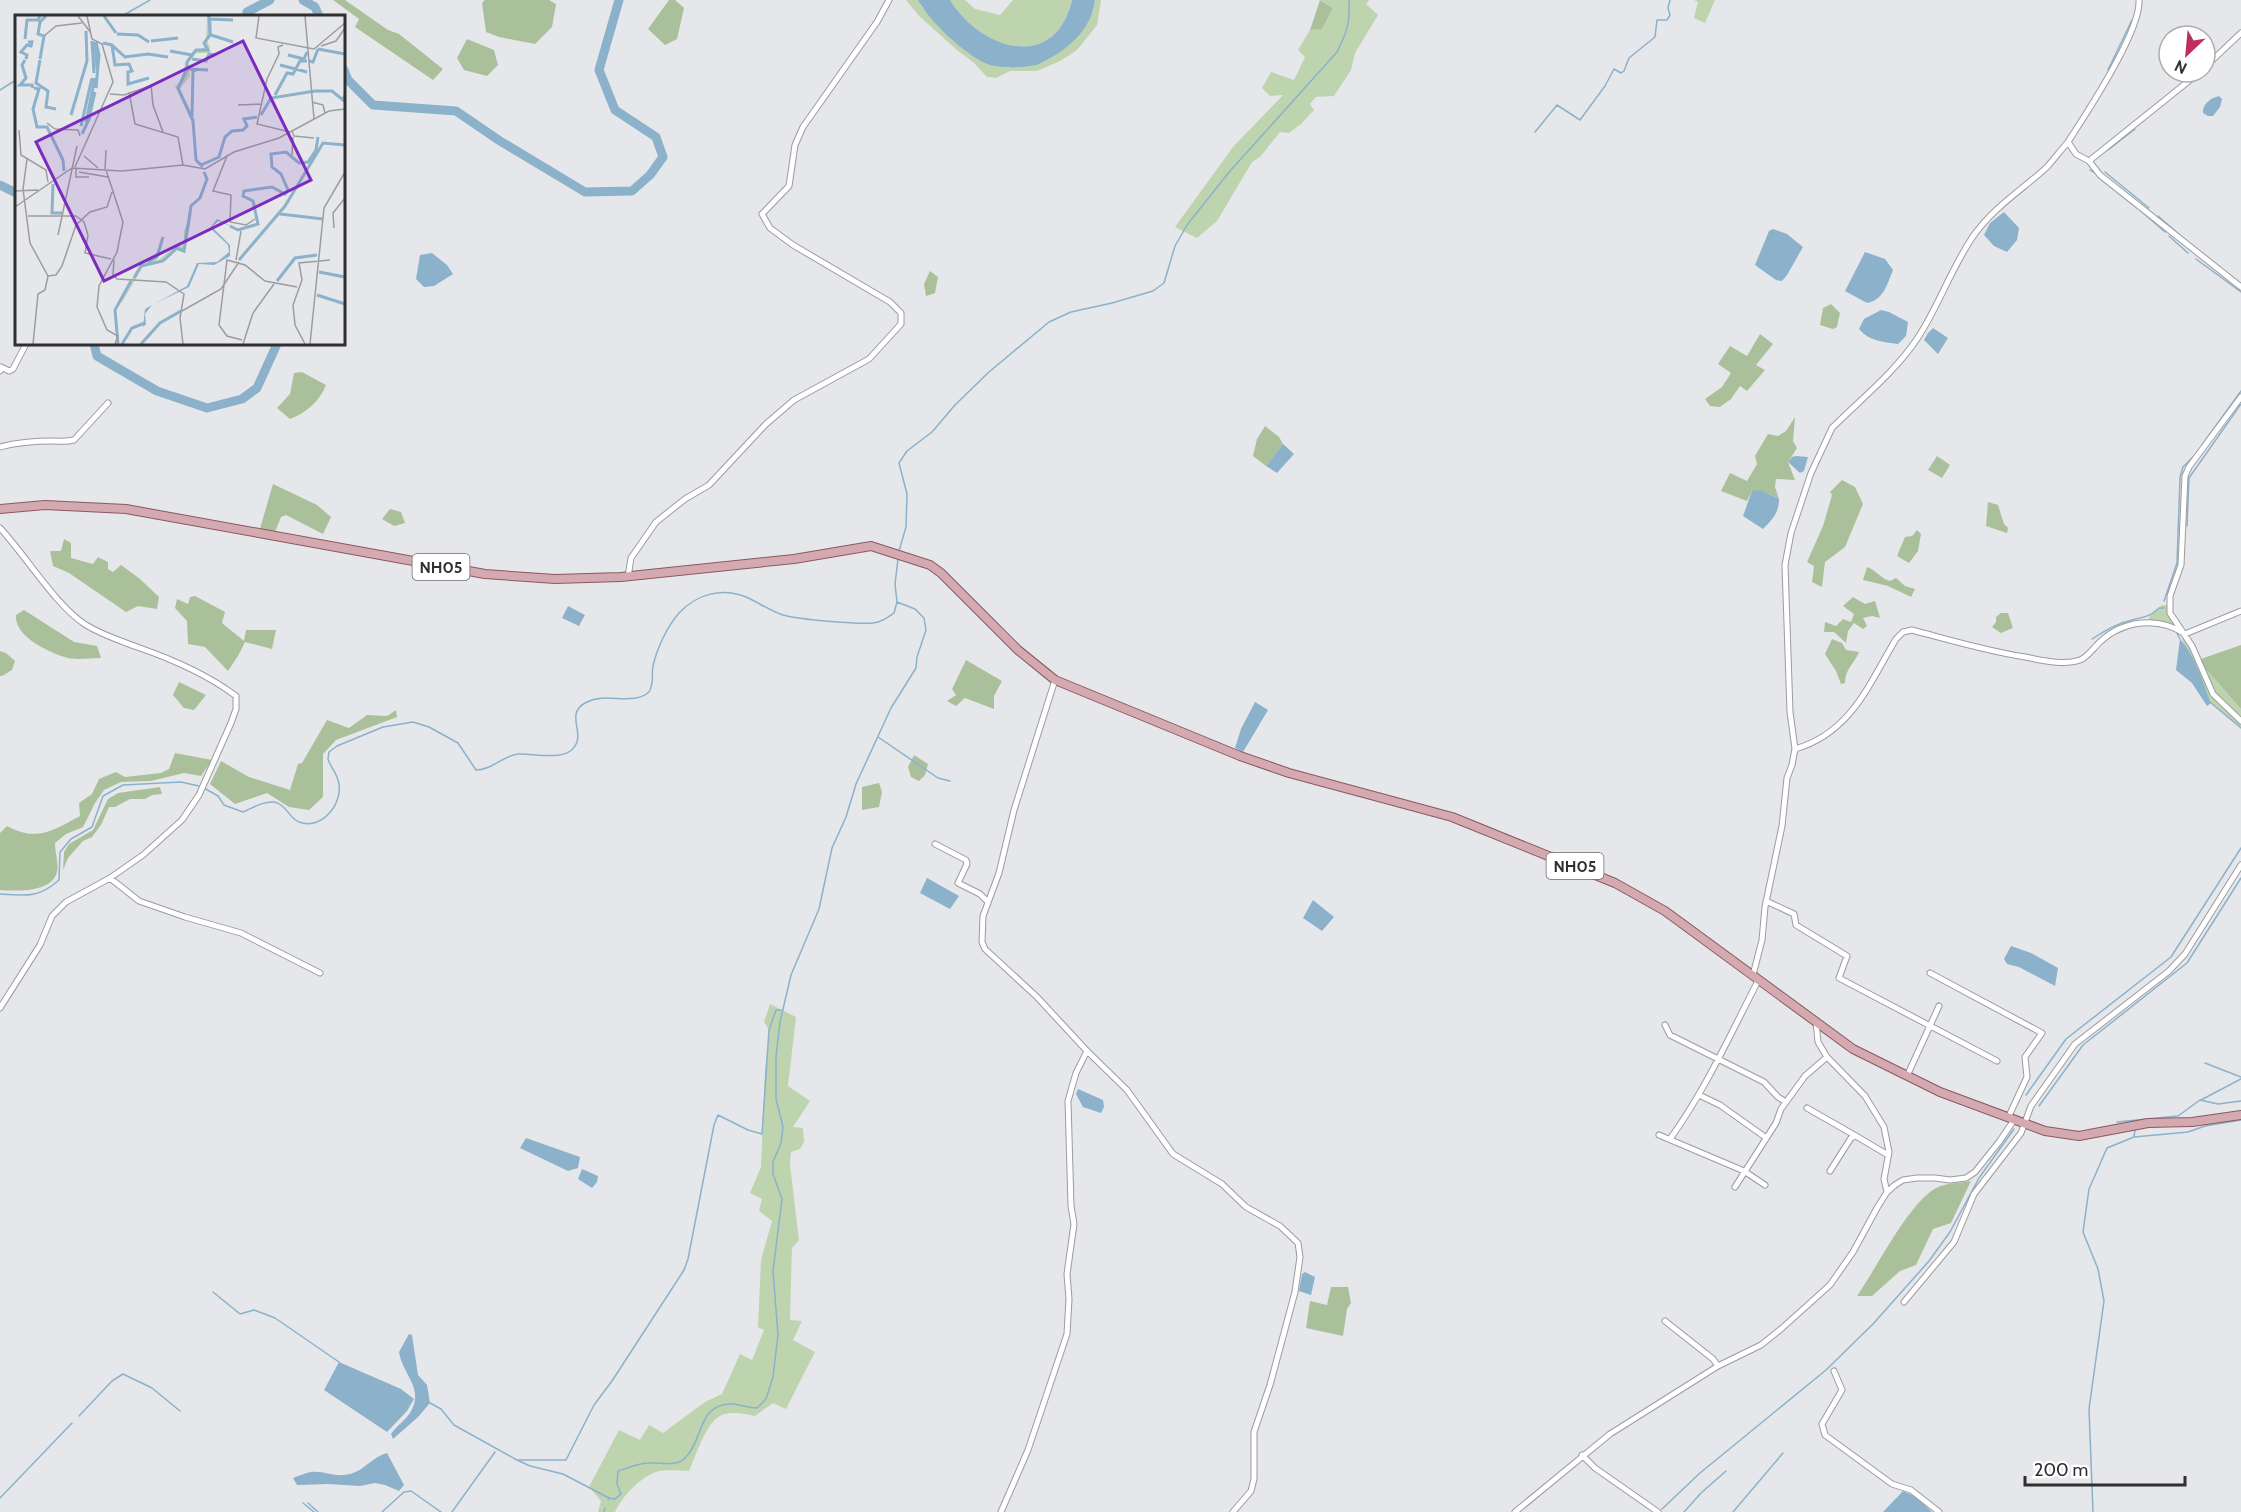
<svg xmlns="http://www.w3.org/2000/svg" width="2241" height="1512" viewBox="0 0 2241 1512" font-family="Cabin,sans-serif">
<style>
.green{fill:#bed4af}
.forest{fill:#aac09b}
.water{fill:#8bb1cb}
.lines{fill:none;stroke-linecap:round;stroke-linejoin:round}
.stream{stroke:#8bb1cb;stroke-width:1.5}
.river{stroke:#8bb1cb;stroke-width:9}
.street-casing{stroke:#9b9c9f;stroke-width:7}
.primary-casing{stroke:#895961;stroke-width:10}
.street{stroke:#fff;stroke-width:5}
.primary{stroke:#d5a9b0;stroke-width:8}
.labels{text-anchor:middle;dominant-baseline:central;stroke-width:6;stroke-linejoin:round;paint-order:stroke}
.shield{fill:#fff;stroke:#6d6d6e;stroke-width:1.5}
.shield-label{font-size:16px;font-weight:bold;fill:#2f2f30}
.inset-river{fill:none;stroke:#8bb1cb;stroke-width:3}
.inset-road{fill:none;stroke:#9d9da0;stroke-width:1.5}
.view{fill:#7b2cbf;fill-opacity:0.15;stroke:#7b2cbf;stroke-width:3}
.inset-edge{fill:none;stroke:#2f2f30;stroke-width:3}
</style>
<rect width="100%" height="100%" fill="#e6e7ea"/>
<path class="green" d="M906 0H918L922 8 1009 67 1093 12 1095 0H1101L1097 25 1077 50 1060 61 1037 71H1010L996 78 987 77 973 62 957 50 919 16Z
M950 0H965L975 9 1000 15 1013 0H1072C1055 73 981 50 950 0Z
M1321 0H1369L1366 4 1378 15 1355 53 1351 70 1334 96 1316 97 1310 104 1314 110 1301 124 1289 133 1280 132 1260 157 1252 162 1217 221 1197 238 1175 227 1233 147 1283 95 1270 96 1262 88 1271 72 1294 80 1305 57 1298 50 1310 30 1322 29 1333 8Z
M1694 0H1715L1705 23 1694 18 1698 2Z
M2162 605H2169L2170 613 2192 646 2198 660 2241 709V728L2211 703 2182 639 2185 634 2169 625 2149 622V617Z
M770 1004 796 1017 788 1086 810 1101 793 1127 803 1128 804 1142 800 1149 791 1152 790 1165 799 1240 792 1248 790 1320 802 1321 793 1340 815 1352 786 1409 773 1403 755 1416C744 1414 733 1411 722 1415 706 1421 696 1456 689 1471 679 1471 665 1469 656 1472 639 1478 622 1497 615 1512H598L601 1501 589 1487 619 1430 640 1440 649 1425 663 1433 705 1402 722 1394 740 1354 752 1360 764 1330 758 1327 761 1260 772 1221 759 1211 762 1199 750 1193 761 1167 765 1071 769 1030 764 1022Z"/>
<path class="forest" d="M333 0H345L388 30 399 34 443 69 433 80 355 27 359 19Z
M485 0H549L556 4 552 27 535 44 499 37 486 32 482 3Z
M669 0H675L684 8 677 39 665 45 648 29Z
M1320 0 1333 8 1322 29 1310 30Z
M467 39 494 50 498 65 487 76 464 70 457 58Z
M930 271 938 277 935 293 926 296 924 284Z
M1831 304 1840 313 1837 327 1833 329 1820 325 1823 308Z
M1760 334 1773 344 1756 365 1765 370 1747 391 1740 386 1731 399 1720 407 1710 406 1705 399 1722 387 1731 373 1718 364 1730 346 1747 356Z
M302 372 326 385C320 401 306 413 290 419L277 408 290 394 294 373Z
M1795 417 1793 441 1797 448 1788 462 1795 480 1776 479 1775 487 1779 499 1769 494 1752 491 1747 501 1721 491 1730 473 1747 481 1757 464 1755 456 1768 434 1778 436 1786 431Z
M1265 426 1279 437 1283 444 1266 466 1253 456 1257 439Z
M1937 456 1950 465 1942 478 1928 470Z
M1842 480 1855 487 1863 504 1845 547 1825 562 1822 587 1812 582 1814 566 1807 562 1823 526 1832 495 1830 492Z
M273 484 317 505 331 517 323 534 286 515 281 517 275 532H259Z
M1988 502 1998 505 2004 524 2008 528 2007 533 1986 526Z
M390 509 401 512 405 523 394 526 382 519Z
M1917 530 1921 534 1918 551 1909 563 1897 556 1905 537 1912 536Z
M64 539 71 543V558L93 564 98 557 108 562V569L113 572 121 565 140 579 159 597 157 609 138 606 126 612 69 573 53 566 50 551H61Z
M1867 567C1876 570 1880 578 1890 581L1896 578 1905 586 1915 589 1911 597 1888 586 1863 580Z
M195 596 225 612 222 623 244 641 246 630H276L272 649 245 642 238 656 228 671 205 647 188 644 187 621 175 608 177 599 188 604 190 597Z
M1853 597 1865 604 1875 601 1880 618 1872 616 1863 618 1867 626 1863 629 1854 623 1848 631 1846 643 1834 632H1824L1825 622 1836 626 1843 619 1851 622 1854 614 1843 606Z
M24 610 74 642 97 646 101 658C90 658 77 660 68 658 50 653 14 637 16 615Z
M2001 613H2008L2013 628 2001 633 1992 627 1996 622V617Z
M1832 639 1842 643 1846 650 1859 652C1854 664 1845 669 1845 683L1841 684 1836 671 1825 654Z
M2241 645V709L2198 660Z
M0 651 6 653 15 661 12 670 2 676H0Z
M966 660 1002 681 994 696V709L965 698 956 706 947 701 956 695 952 689Z
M179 682 206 695 194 710 184 708 173 695Z
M396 710 397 717 336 740 323 754V797L309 810 289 807 267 793 235 804 210 784 221 761 249 777 290 790 298 764 302 763 327 720 349 728 367 715 387 716Z
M175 753 212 760 201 776 184 773 151 781 121 782 104 790 95 803 83 827 66 834 55 843C55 852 59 865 57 872 52 893 16 891 0 890V833L7 826C37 842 52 831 80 816L79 803 92 794 99 779 116 772 125 777 161 773 169 769Z
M914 755 928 764 925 775 919 781 911 777 908 767Z
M879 783 882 792 879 807 862 810V787Z
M160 787 162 794 152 795 145 799H130L115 807H109L101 825 92 837 83 841 68 858 63 870 64 852 69 844 93 830 108 799 118 793Z
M1971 1181 1951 1223 1933 1229 1916 1265 1900 1271 1872 1296H1857C1876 1269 1910 1200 1938 1187 1947 1183 1961 1183 1971 1181Z
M1331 1287H1348L1351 1303 1347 1309 1343 1336 1306 1328 1310 1301 1327 1305Z"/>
<path class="water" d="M918 0H950C981 50 1055 73 1072 0H1095C1092 26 1074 44 1052 57 1047 59 1041 64 1036 65 1023 68 1002 68 990 65 968 58 928 20 918 0Z
M2219 96 2222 99 2220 107 2213 116H2208L2203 113C2202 104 2211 98 2219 96Z
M2004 212 2019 228 2017 240 2007 252 1994 246 1984 235 1990 223Z
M1773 229 1787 234 1803 247 1787 275 1782 281 1776 280 1755 265 1769 231Z
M1865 252 1885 259 1893 270C1887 284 1884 300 1867 303L1845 291Z
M432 253 447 265 453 274 434 286 424 287 416 279 420 255Z
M1881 310 1889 312 1908 322 1906 336 1898 344C1883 342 1869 341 1859 329L1864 319Z
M1933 328 1948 338 1938 354 1924 340 1928 333Z
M1283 444 1294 454 1277 473 1266 466Z
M1796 456 1808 457 1804 471 1800 473 1788 462 1792 457Z
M1760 490 1779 499C1779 513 1772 520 1763 529L1743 516 1752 491Z
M568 606 585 615 579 626 562 618Z
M2180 639C2195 655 2203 683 2211 703L2207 706 2192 683 2176 670Z
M1255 702 1268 710 1243 752 1235 748 1241 729Z
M927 878 959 896 950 909 920 893Z
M1313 900 1334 917 1322 931 1303 918Z
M2011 946 2031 953 2058 968 2055 986 2019 967 2007 964 2004 959Z
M1078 1089 1103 1100 1104 1107 1101 1113 1083 1107 1076 1094Z
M526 1138 580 1157 578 1168 568 1171 520 1148Z
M582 1169 598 1176 597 1182 592 1188 578 1179Z
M1305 1272 1315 1277 1311 1295 1299 1291 1302 1274Z
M409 1334 412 1335 418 1375 427 1385 430 1403 418 1417 393 1439 391 1434C396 1426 405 1421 410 1413 425 1388 403 1376 399 1352Z
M339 1362 401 1389 414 1399 407 1411 387 1432 324 1390Z
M387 1453 404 1485 399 1491 385 1485 375 1483 360 1486 328 1484 297 1485 293 1478C299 1476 305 1473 311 1472 323 1470 335 1478 350 1474 364 1471 373 1456 387 1453Z
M1903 1491 1916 1497 1932 1512H1883Z"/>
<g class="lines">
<path class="stream" d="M122 16 150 0
M2108 70 2132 20
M0 90 16 80
M1535 132 1557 105 1580 120 1605 86 1614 69 1621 73 1624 71 1629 58 1655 37 1657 20H1667L1670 15 1668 8 1670 0
M2108 150 2135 129
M2090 170 2093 172
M2105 172 2149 208
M2098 177 2137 208
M2141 211 2165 232
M2158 216 2182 237
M2169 236 2188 253
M2196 259 2241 292
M2202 445 2241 391
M2187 526 2189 478 2241 404
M899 551 906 527 907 494 899 463 907 451 932 432 955 405 989 372 1049 322 1071 312 1112 303 1153 291 1164 283 1175 246 1187 225 1230 171 1337 52C1347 32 1350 23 1349 0
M2164 601 2177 563 2180 477 2183 467 2196 454
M2117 633 2127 629
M2177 633 2180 639
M2092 639C2104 631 2118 623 2132 620 2146 616 2148 618 2159 608H2164
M2211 703 2241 728
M878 737 938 778 950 781
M204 788 218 796 224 805 243 812C253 808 263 801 274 802 286 804 289 818 299 822 323 831 345 801 338 780 336 772 330 766 328 759L329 752 337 746 383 727 413 722 429 727 458 743 476 770C492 770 502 756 518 754 533 753 566 762 575 746 585 732 564 713 587 702 606 692 633 706 649 692 655 681 651 676 653 666 657 648 667 627 679 613 697 594 722 587 746 597 758 602 770 611 783 615 796 619 867 626 878 622 884 620 889 617 894 613L897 602
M0 894C26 896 39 898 59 880L60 852 71 839 92 827 103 796 123 785 181 782 199 786
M2205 1063 2241 1077
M2026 1095 2066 1039 2171 957 2241 848
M2201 1100 2241 1079
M2039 1106 2083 1045 2187 963 2241 878
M2117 1122 2178 1116 2200 1100 2218 1104 2241 1101
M2134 1136 2135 1130
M213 1292 240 1314 254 1310 275 1318 339 1362
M430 1403 441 1409 454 1425 517 1460 530 1466 563 1474 609 1498
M79 1416 112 1381 123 1374 152 1388 180 1411
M517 1460H566L594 1405 612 1381 684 1270 688 1259 714 1125 718 1115 748 1130 762 1134 769 1030 776 1010H781
M0 1498 72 1423
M608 1500 609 1498 615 1499 621 1494 617 1484 618 1471C628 1468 639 1463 649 1463 660 1462 677 1467 685 1458 704 1440 697 1402 734 1404 742 1405 748 1408 757 1408L766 1399 773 1377 778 1335 773 1271 782 1199 773 1174V1162L781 1143 783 1127 776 1099V1056L780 1022 791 975 819 909 832 848 846 817 856 784 891 708 916 668 917 657 926 630 924 618 915 609 897 602 895 584 898 559
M303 1503 314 1512
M308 1503 318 1512
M1662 1509 1700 1473 1826 1370 1873 1324 1929 1261 1950 1232 1979 1178 2014 1129
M382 1512 404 1492 411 1491 441 1512
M452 1512 495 1452
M604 1512 605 1508
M1684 1512 1701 1493 1726 1471
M1733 1512 1783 1453
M2093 1512 2089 1409 2104 1301 2098 1269 2083 1232 2089 1189 2107 1148 2134 1137 2188 1132 2205 1126 2241 1120"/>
<path class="river" d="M303 0 315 7 319 16
M246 16 247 12 270 0
M344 70 348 80 373 105 456 111 500 141 585 192 632 191 650 175 663 157 656 137 615 110 599 70 619 0
M0 185 16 193
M94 344 97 356 157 391 207 408 242 399 257 388 277 344"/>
<defs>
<path id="street" d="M2205 67 2241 33
M2068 142C2086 114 2141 31 2139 0
M2089 161 2100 175 2241 287
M0 371 1 367 9 371 13 369 26 344
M2241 397 2189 467 2185 476 2181 565 2170 596V613L2192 646 2213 694 2241 721
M0 447C18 442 36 441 54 441 62 441 66 442 74 440L108 403
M0 528C26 556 56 606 86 625 102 635 119 640 137 647 169 658 208 675 236 696V709L231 723 199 795 182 820 143 855 110 878 66 902 52 916 40 945 0 1008
M628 577 631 558 656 522 685 499 709 485 766 424 794 400 869 359 901 324V313L890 302 793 245 770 228 762 214 789 186 795 145 803 127 877 22 889 0
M1055 680 1014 810 999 873 983 916 982 942 985 949 1037 997 1087 1051 1127 1090 1173 1154 1222 1184 1246 1207 1280 1226 1298 1243 1300 1257 1295 1292 1270 1385 1254 1432V1479L1251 1491 1233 1512
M1795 749C1851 733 1869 684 1896 639L1903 632 1912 630C1950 640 1986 651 2025 657 2041 660 2063 666 2080 660 2088 657 2094 647 2100 642 2123 620 2159 616 2185 634L2241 611
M935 844 966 860 967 864 958 883 980 894 988 902
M110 878 139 901 185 917 241 933 320 973
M1766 901 1794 914 1796 925 1847 956 1839 978 1997 1061
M1930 973 2042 1033 2025 1057 2027 1077 2008 1118
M1753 975 1762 940 1765 907 1782 826 1787 778 1792 765 1795 749 1790 712 1785 565 1791 533 1811 473 1832 428C1861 399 1894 373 1917 339 1939 306 1951 268 1974 235 1995 206 2022 190 2047 167 2054 159 2061 150 2068 142L2076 154 2089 161 2200 72
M1816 1022 1818 1042 1827 1057 1865 1096 1884 1127 1889 1152 1884 1179 1887 1192
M1665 1025 1670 1035 1764 1082 1778 1097 1786 1102
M1907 1076 1939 1006
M1699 1095 1720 1105 1765 1137
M1807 1108 1856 1136
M1659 1135 1744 1171 1765 1185
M1670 1139C1706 1089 1731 1033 1759 979
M1830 1171 1851 1138 1856 1136 1888 1155
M1735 1187 1776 1123 1781 1109 1805 1076 1827 1057
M1904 1302 1954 1242 1974 1194 2021 1133 2031 1106 2075 1044 2169 971 2185 954 2241 865
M1665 1321 1713 1359 1718 1366
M1834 1371 1842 1390 1822 1424 1825 1435 1892 1484 1911 1490 1939 1512
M1582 1455 1595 1468 1658 1512
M1001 1512 1028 1450 1067 1334 1069 1299 1067 1274 1074 1224 1071 1206 1068 1101 1076 1073 1087 1051
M1515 1512 1610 1434 1718 1366 1761 1345 1781 1329 1830 1285 1853 1252 1877 1208 1887 1192 1895 1185 1903 1180 1917 1178H1935L1950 1180 1966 1178 1975 1172 1999 1142 2014 1120"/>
<path id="primary" d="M0 509 45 505 126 509 485 574 555 579 621 577 794 559 871 546 930 565 941 573 1018 650 1055 680 1240 756 1289 773 1452 817 1615 883 1665 911 1853 1049 1940 1092 2045 1131 2079 1136 2148 1123 2192 1122 2241 1115"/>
</defs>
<use href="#street" class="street-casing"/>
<use href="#primary" class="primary-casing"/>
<use href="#street" class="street"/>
<use href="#primary" class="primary"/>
</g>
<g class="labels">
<g class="shield">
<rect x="412.5" y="554" width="57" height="26" rx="4.5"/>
<rect x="1546.5" y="853" width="57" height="26" rx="4.5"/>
</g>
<g class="shield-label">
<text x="441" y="567">NH05</text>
<text x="1575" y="866">NH05</text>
</g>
</g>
<g transform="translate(15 15)">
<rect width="330" height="330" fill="#e6e7ea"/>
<path d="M192 1 197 7V20L192 26 195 32 193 38H181L173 47 175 61 165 74 180 105 177 107 160 71 166 67 171 46 178 36 191 32ZM177 197 170 238 161 235 149 246 129 250 107 287H103L126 249 137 244 138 240 143 241 141 247 161 231 169 230V216Z" fill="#bed4af"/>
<path d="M202 204 218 212 203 206 197 212 215 230V241L199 250 184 249 174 272 137 290 130 299 131 309 128 312 130 294 172 271 182 248 202 247 214 237 213 230 195 213Z" fill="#8bb1cb"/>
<path class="inset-river" d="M89 1 101 18M195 4 218 5M102 19 123 20 134 27M196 20 218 27M10 24 12 5H23L25 1M77 26 79 58M136 26 163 23M80 27 82 54M81 27 84 40 81 73M88 28 97 30 100 50 114 49 117 56 113 57V69L134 63M98 31 110 42 133 39 153 42M303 34 330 39M155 36 177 40M273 40 289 44 292 37M11 44 12 40 6 37 12 30 16 31 17 27H13M25 44 29 21 23 19 25 7 31 1M177 44 191 46 194 39 200 40M10 45 7 50 11 63 5 70H17L18 73M25 45 21 68 33 76 31 92 41 94M294 46 298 47 303 34M265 50 292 57M172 53V47L181 35H193L189 28 195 20 194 1M172 54 163 73 178 106 181 145 188 152M173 54 193 55M19 73 24 74 18 94 22 112H32L48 145 49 156M260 80 272 58 278 59 285 46H292M75 99 80 77M56 100 72 46 71 16M246 100 256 83 300 76H317L328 85 330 80M177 101 178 56 183 54M71 107 80 63M66 111 77 63M67 119 75 102M186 150 204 142 210 122 217 116 228 115 232 111 229 104 242 102M38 169 37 198H47M265 199 308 204M215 211 223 215 243 209 238 186 228 181 229 176 257 172 270 179 273 175 266 159 257 152 256 139 271 137 284 148 293 147 301 135 303 122M224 245 270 191 308 128 330 130M133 247 142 242 148 222M304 257 330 262M119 263 126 251 148 246 162 233 169 236 176 191 185 183 192 164 189 157M262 266 280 243 302 240M302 280 330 289M103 329 100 295 116 266M107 329 117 313 130 308M126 329 145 308 166 296"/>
<path class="inset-road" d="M63 1 76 18M244 1 241 23 299 34 330 8M290 1 299 104M29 21 41 11 67 8M268 30 263 32 264 39 252 64 242 109 275 117M306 31 321 26 330 13M136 70 138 90 148 117M114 77 120 109 163 122 168 150M95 79 109 80 135 71M297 87 308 90 310 98M223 90 246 89M32 108 40 114 63 115 65 121M4 115 6 140 31 155 33 167M277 116 279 121 299 123M277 140 278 122M69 141 83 153M212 141 198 176 216 180 215 207 231 210 240 204M12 144 8 174 15 228 33 261 30 275 23 279 18 329M60 152 98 67 87 29 77 24 72 1M61 153V162H74M90 154 91 135M91 155 108 207 102 237 84 271 82 292 92 315 103 321 100 329M64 157 93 162M0 176 23 175M0 192 57 153 107 156 168 150 190 154 219 137 264 123 314 96 330 94M13 201H61L69 207 73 220 70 238 96 244M319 213 318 198 330 183M43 220 62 131M99 245 98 260 102 264 151 267 169 279 165 303 168 329M221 245 226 216M33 261 41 260 47 251 61 210 75 197 92 192 97 177M167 296 206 274 224 247M227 325 212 321 204 310 212 245 230 250 250 266 282 272M228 329 238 298 259 269M290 329 280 310 278 290 287 265 284 248 315 245M295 329 309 193 330 157"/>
<path class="view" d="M228 26 296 165 89 266 21 127Z"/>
<rect width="330" height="330" class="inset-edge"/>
</g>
<g transform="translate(2187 54) rotate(206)"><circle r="28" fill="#ffffff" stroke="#acacac" stroke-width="1.5"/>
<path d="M0-4.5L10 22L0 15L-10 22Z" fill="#bc2e5d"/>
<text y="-9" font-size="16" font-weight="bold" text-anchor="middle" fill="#2f2f30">N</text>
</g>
<path d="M2025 1476v9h160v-9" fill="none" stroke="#2f2f30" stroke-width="3"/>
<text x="2034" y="1476" font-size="18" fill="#2f2f30" stroke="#ffffff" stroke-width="4.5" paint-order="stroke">200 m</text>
</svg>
